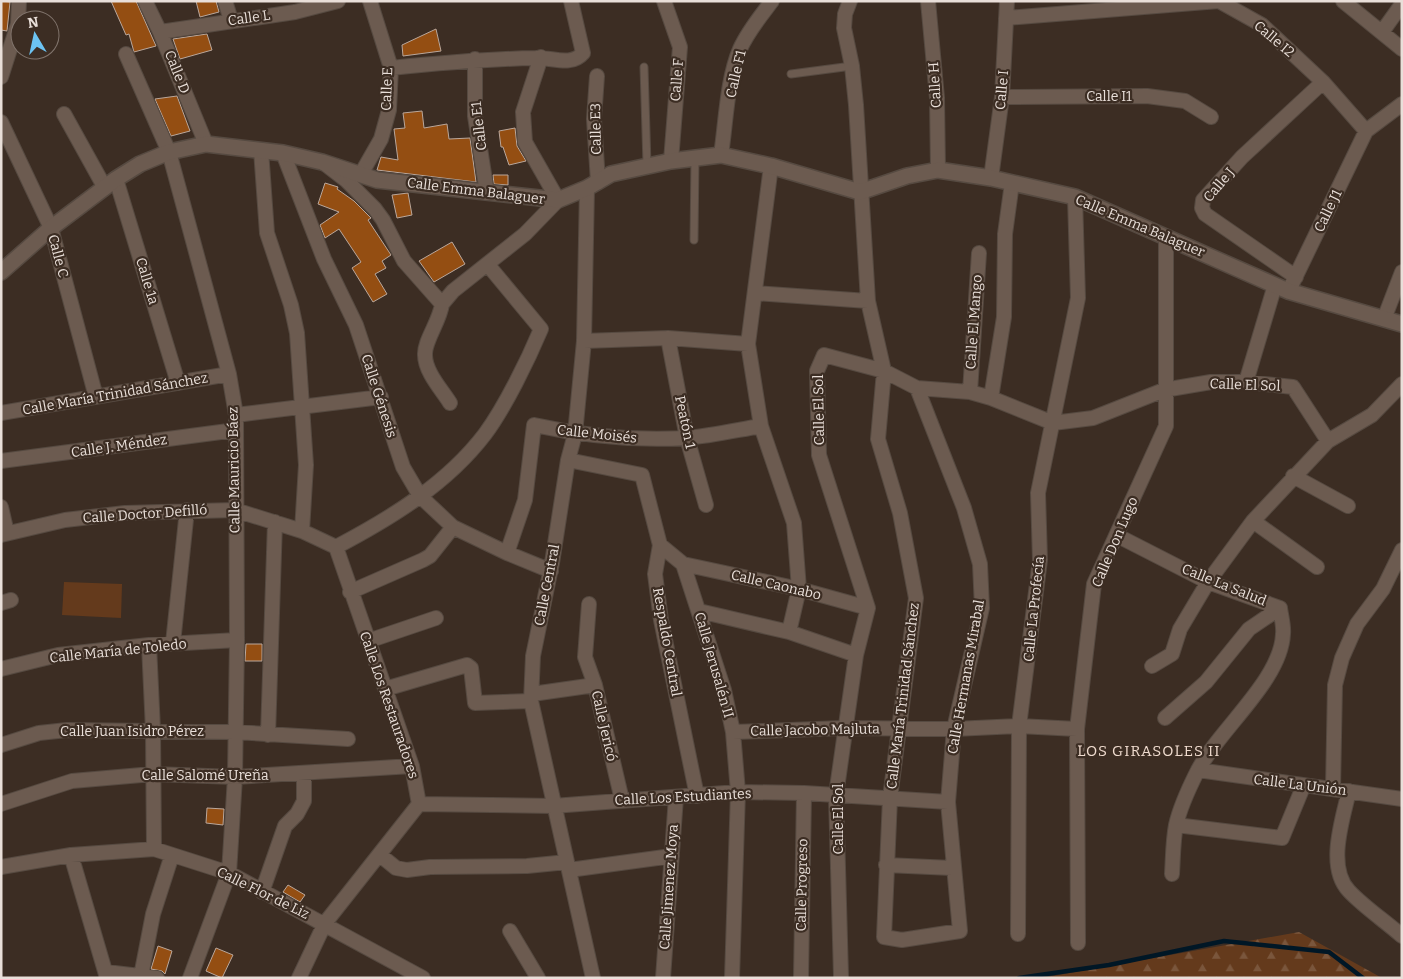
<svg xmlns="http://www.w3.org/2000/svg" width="1403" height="979" viewBox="0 0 1403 979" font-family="Bitter,serif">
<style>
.grass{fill:#643a1c}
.forest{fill:url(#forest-firs)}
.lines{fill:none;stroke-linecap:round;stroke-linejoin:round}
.stream{stroke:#001726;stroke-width:4.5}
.building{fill:#944e12;stroke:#baa79b}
.service-casing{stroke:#564a41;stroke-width:9}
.minor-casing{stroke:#564a41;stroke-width:16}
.tertiary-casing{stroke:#564a41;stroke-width:18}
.service{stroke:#6c5b50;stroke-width:7}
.minor{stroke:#6c5b50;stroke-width:14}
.tertiary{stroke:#6c5b50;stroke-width:15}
.labels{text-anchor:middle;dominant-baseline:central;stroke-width:4.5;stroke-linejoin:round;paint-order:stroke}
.street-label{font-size:14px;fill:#e9dfd9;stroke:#3c2d23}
.neighbourhood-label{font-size:15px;letter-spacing:1px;fill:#f0dccf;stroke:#3c2d23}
</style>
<defs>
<pattern id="forest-firs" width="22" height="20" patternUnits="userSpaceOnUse" patternTransform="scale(1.25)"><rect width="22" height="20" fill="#643a1c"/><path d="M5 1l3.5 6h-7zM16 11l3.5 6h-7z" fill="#7a563c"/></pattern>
</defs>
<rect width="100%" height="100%" fill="#3c2d23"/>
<path class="grass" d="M64 582 122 584 121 618 62 615Z"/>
<path class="forest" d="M1299 932 1382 978H1042Z"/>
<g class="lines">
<path class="stream" d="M1019 978 1109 965 1224 941 1329 952 1363 978"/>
</g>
<path class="building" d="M1 1 10 2 7 31 1 30Z
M111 1H136L156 46 134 52 129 34 126 35Z
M196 1H216L219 12 200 17Z
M436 29 441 51 403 56 402 45Z
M207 34 212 50 180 59 173 39Z
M177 96 190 131 171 136 155 99Z
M422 111 424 128 447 124 449 139 470 138 476 182 377 170 381 157 398 160 394 129 405 128 403 113Z
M515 128 517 146 526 161 509 165 503 147H501L499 131Z
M493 175H508V185L494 184Z
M325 183 338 187 337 189 354 201 371 218 368 220 391 255 382 261 386 268 375 274 387 294 373 302 352 268 361 262 339 229 325 238 320 225 339 212 318 204Z
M408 193 412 215 397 218 392 195Z
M452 242 465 264 434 282 419 261Z
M246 644H262V661H245Z
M207 808 224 809 223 825 206 823Z
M288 885 305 895 300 902 283 892Z
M158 946 172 951 165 974 162 971 151 969Z
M216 948 233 955 222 978 206 971Z"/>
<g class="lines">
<defs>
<path id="service" d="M644 67 647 165
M791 74 852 66
M694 240 695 158"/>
<path id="minor" d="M145 1 160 32 206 144
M225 1 231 20
M664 1 680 47 671 161
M850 1 845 14 844 28 852 66 856 105 868 301 884 371 878 439 900 513 916 598 890 798 884 937 902 940 960 931 948 802 954 729 982 608 980 564 964 508 917 388
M928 1 937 98 938 170
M1343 1 1402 49
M1006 18 1219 1 1262 25 1323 82 1366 131
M160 32 295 12 338 1
M1382 32 1402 4
M126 54 169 152 229 374 236 415 237 640 235 777 229 873 190 978
M475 59V116L487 193
M391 68C439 63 487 59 536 58 552 57 571 67 583 53L571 1
M597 76 594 119 598 182
M1 77 18 24 19 1
M1002 97 1147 96 1185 101 1211 117
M64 114 105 188
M1 122 51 228 96 397
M261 150 267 233 291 305 297 333 306 465 302 531
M283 153 324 259 356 325 403 467 420 496 453 527 507 553 551 571
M721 155C726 122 727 79 740 49 748 31 760 17 772 1
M325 164 347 181 375 209 383 220 404 261 442 304
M771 166 748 344 761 426 794 523 799 589 789 632
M361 174 381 139 389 110 391 68 370 1
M991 178 1002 97 1007 1
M116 179 178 383
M587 188 584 341 575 434 568 460 552 563 533 656 531 701 593 978
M1296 277 1205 214 1202 208 1203 200 1242 157 1323 82
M1292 284 1366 131 1402 104
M755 293 868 301
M442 304 453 291 525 234 558 200 525 142 523 112 541 57
M442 304C440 321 424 341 425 355 425 372 442 390 450 403
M1384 319 1402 272
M668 338 687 438 706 505
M584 341 668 338 748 344
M1246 382 1275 285
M970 392 979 253
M991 398 1004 317 1005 234 1012 183
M1 413 229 374
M236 415 381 397
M568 460 642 475 660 545 655 574 661 620 697 796
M1 461 236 430
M1293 476 1348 506
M1 507 7 533
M1253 521 1317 567
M1 535 65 520 125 513 235 510 302 531 336 547
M1118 536 1208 582 1280 608
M660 545 683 564 724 690 733 732 738 792 732 978
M336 547C391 518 447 484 485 434 505 407 528 360 541 329L488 265
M507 553 525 500 534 425C584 436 634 441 686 438 711 436 737 430 761 426
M683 564 799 589 868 608
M350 592 423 560 430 556 453 527
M1 603 11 600
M589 604 585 657 595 685
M699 611 789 632 856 655
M368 641 436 618
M173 643 187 510
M149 645 153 730 154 849
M1152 666 1172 654 1180 629 1208 582 1253 521 1328 441 1372 415 1402 384
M1 669 58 655 149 645 237 640
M385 689 467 665 471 668 475 703 531 701
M532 694 595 685 622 800
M1165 718 1206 682 1249 629 1280 608
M733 732 844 728 954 729 1019 726 1077 729
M268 735 275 522
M1 745 39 733 67 730 235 732 348 739
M1198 770 1402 799
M1333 789 1335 685 1342 658 1357 624 1383 589 1402 550
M1349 791C1343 818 1326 867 1349 891 1364 907 1385 921 1402 936
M1 804 72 781 153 774 235 777 412 766
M419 804 553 806 738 792 804 793 948 802
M1176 825 1282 838 1303 787
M71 855 107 978
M380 855 396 868 407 870 430 867 527 866 567 862
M886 865 952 868
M1 867 71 855 154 849 229 873 423 978
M569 870 672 856
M1172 874C1173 858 1173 840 1176 825 1180 807 1189 788 1197 772 1218 730 1281 681 1283 634 1284 626 1281 616 1280 608
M262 892 285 826 297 814 304 801V773
M510 931 538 978
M1018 934 1019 726 1040 560 1038 493 1078 298 1075 197
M1078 943 1077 729 1094 584 1166 426V237
M106 972 157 978
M141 976 153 914 172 855
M841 976 836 795 856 655 868 608 819 455 817 371 824 355 884 371 917 388 970 392 991 398 1053 423 1093 418 1164 390 1211 382H1246L1293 387 1328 441
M299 978 325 923 419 804 412 766 336 547
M663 978 676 797
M801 978 804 793"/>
<path id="tertiary" d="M1 272 51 228 116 179 140 164 169 152 206 144 283 153 322 162 377 180 558 200 587 188 611 174 671 161 721 155 771 166 860 192 907 176 938 170 991 178 1075 197 1288 291 1402 324"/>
</defs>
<use href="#service" class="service-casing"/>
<use href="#minor" class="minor-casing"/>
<use href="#tertiary" class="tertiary-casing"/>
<use href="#service" class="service"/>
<use href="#minor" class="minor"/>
<use href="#tertiary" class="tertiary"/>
</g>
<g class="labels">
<g class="street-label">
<text transform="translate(249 18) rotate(-8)">Calle L</text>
<text transform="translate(1274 39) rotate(40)">Calle I2</text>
<text transform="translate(177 72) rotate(68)">Calle D</text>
<text transform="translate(736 74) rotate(-77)">Calle F1</text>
<text transform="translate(677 80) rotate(-86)">Calle F</text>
<text transform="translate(935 85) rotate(-94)">Calle H</text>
<text transform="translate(387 89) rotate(-88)">Calle E</text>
<text transform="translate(1002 90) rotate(-85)">Calle I</text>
<text x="1109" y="96">Calle I1</text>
<text transform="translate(479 126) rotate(-97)">Calle E1</text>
<text transform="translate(596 129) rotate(-91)">Calle E3</text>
<text transform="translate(1219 185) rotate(-50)">Calle J</text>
<text transform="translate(476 191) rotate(7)">Calle Emma Balaguer</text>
<text transform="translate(1328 211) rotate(-64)">Calle J1</text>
<text transform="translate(1140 226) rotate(23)">Calle Emma Balaguer</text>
<text transform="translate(58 256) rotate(75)">Calle C</text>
<text transform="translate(147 281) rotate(73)">Calle 1a</text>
<text transform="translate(974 322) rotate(-86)">Calle El Mango</text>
<text transform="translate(1245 385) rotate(2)">Calle El Sol</text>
<text transform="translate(115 394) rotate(-10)">Calle María Trinidad Sánchez</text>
<text transform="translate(379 396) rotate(72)">Calle Génesis</text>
<text transform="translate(819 410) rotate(-91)">Calle El Sol</text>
<text transform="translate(685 422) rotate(78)">Peatón 1</text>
<text transform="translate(597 434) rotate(6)">Calle Moisés</text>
<text transform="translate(119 446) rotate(-8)">Calle J. Méndez</text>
<text transform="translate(234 470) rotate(-91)">Calle Mauricio Báez</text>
<text transform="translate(145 514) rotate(-4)">Calle Doctor Defilló</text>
<text transform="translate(1115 542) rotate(-67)">Calle Don Lugo</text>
<text transform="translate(547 585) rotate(-79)">Calle Central</text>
<text transform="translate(776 585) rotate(13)">Calle Caonabo</text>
<text transform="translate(1224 585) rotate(22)">Calle La Salud</text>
<text transform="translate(1034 609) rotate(-84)">Calle La Profecía</text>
<text transform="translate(667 642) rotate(80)">Respaldo Central</text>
<text transform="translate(118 651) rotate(-6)">Calle María de Toledo</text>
<text transform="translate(714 665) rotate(74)">Calle Jerusalén II</text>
<text transform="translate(966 677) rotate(-80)">Calle Hermanas Mirabal</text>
<text transform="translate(903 696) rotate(-83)">Calle María Trinidad Sánchez</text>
<text transform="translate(389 705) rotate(71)">Calle Los Restauradores</text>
<text transform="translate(604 726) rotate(77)">Calle Jericó</text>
<text transform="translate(815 730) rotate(-1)">Calle Jacobo Majluta</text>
<text x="132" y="731">Calle Juan Isidro Pérez</text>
<text x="205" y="775">Calle Salomé Ureña</text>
<text transform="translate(1300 785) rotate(7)">Calle La Unión</text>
<text transform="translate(683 797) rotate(-3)">Calle Los Estudiantes</text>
<text transform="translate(838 819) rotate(-90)">Calle El Sol</text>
<text transform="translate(802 885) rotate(-89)">Calle Progreso</text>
<text transform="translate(669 887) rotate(-86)">Calle Jimenez Moya</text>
<text transform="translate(263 893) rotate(26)">Calle Flor de Liz</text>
</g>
<g class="neighbourhood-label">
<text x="1149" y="751">LOS GIRASOLES II</text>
</g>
</g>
<rect width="1403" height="979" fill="none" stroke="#e9dfd9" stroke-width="5"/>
<g transform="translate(35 35) rotate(351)"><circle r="24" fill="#3c2d23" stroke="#81746c"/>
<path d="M0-4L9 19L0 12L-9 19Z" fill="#6cc3f2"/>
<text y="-8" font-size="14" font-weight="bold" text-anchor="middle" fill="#e9dfd9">N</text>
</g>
</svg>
